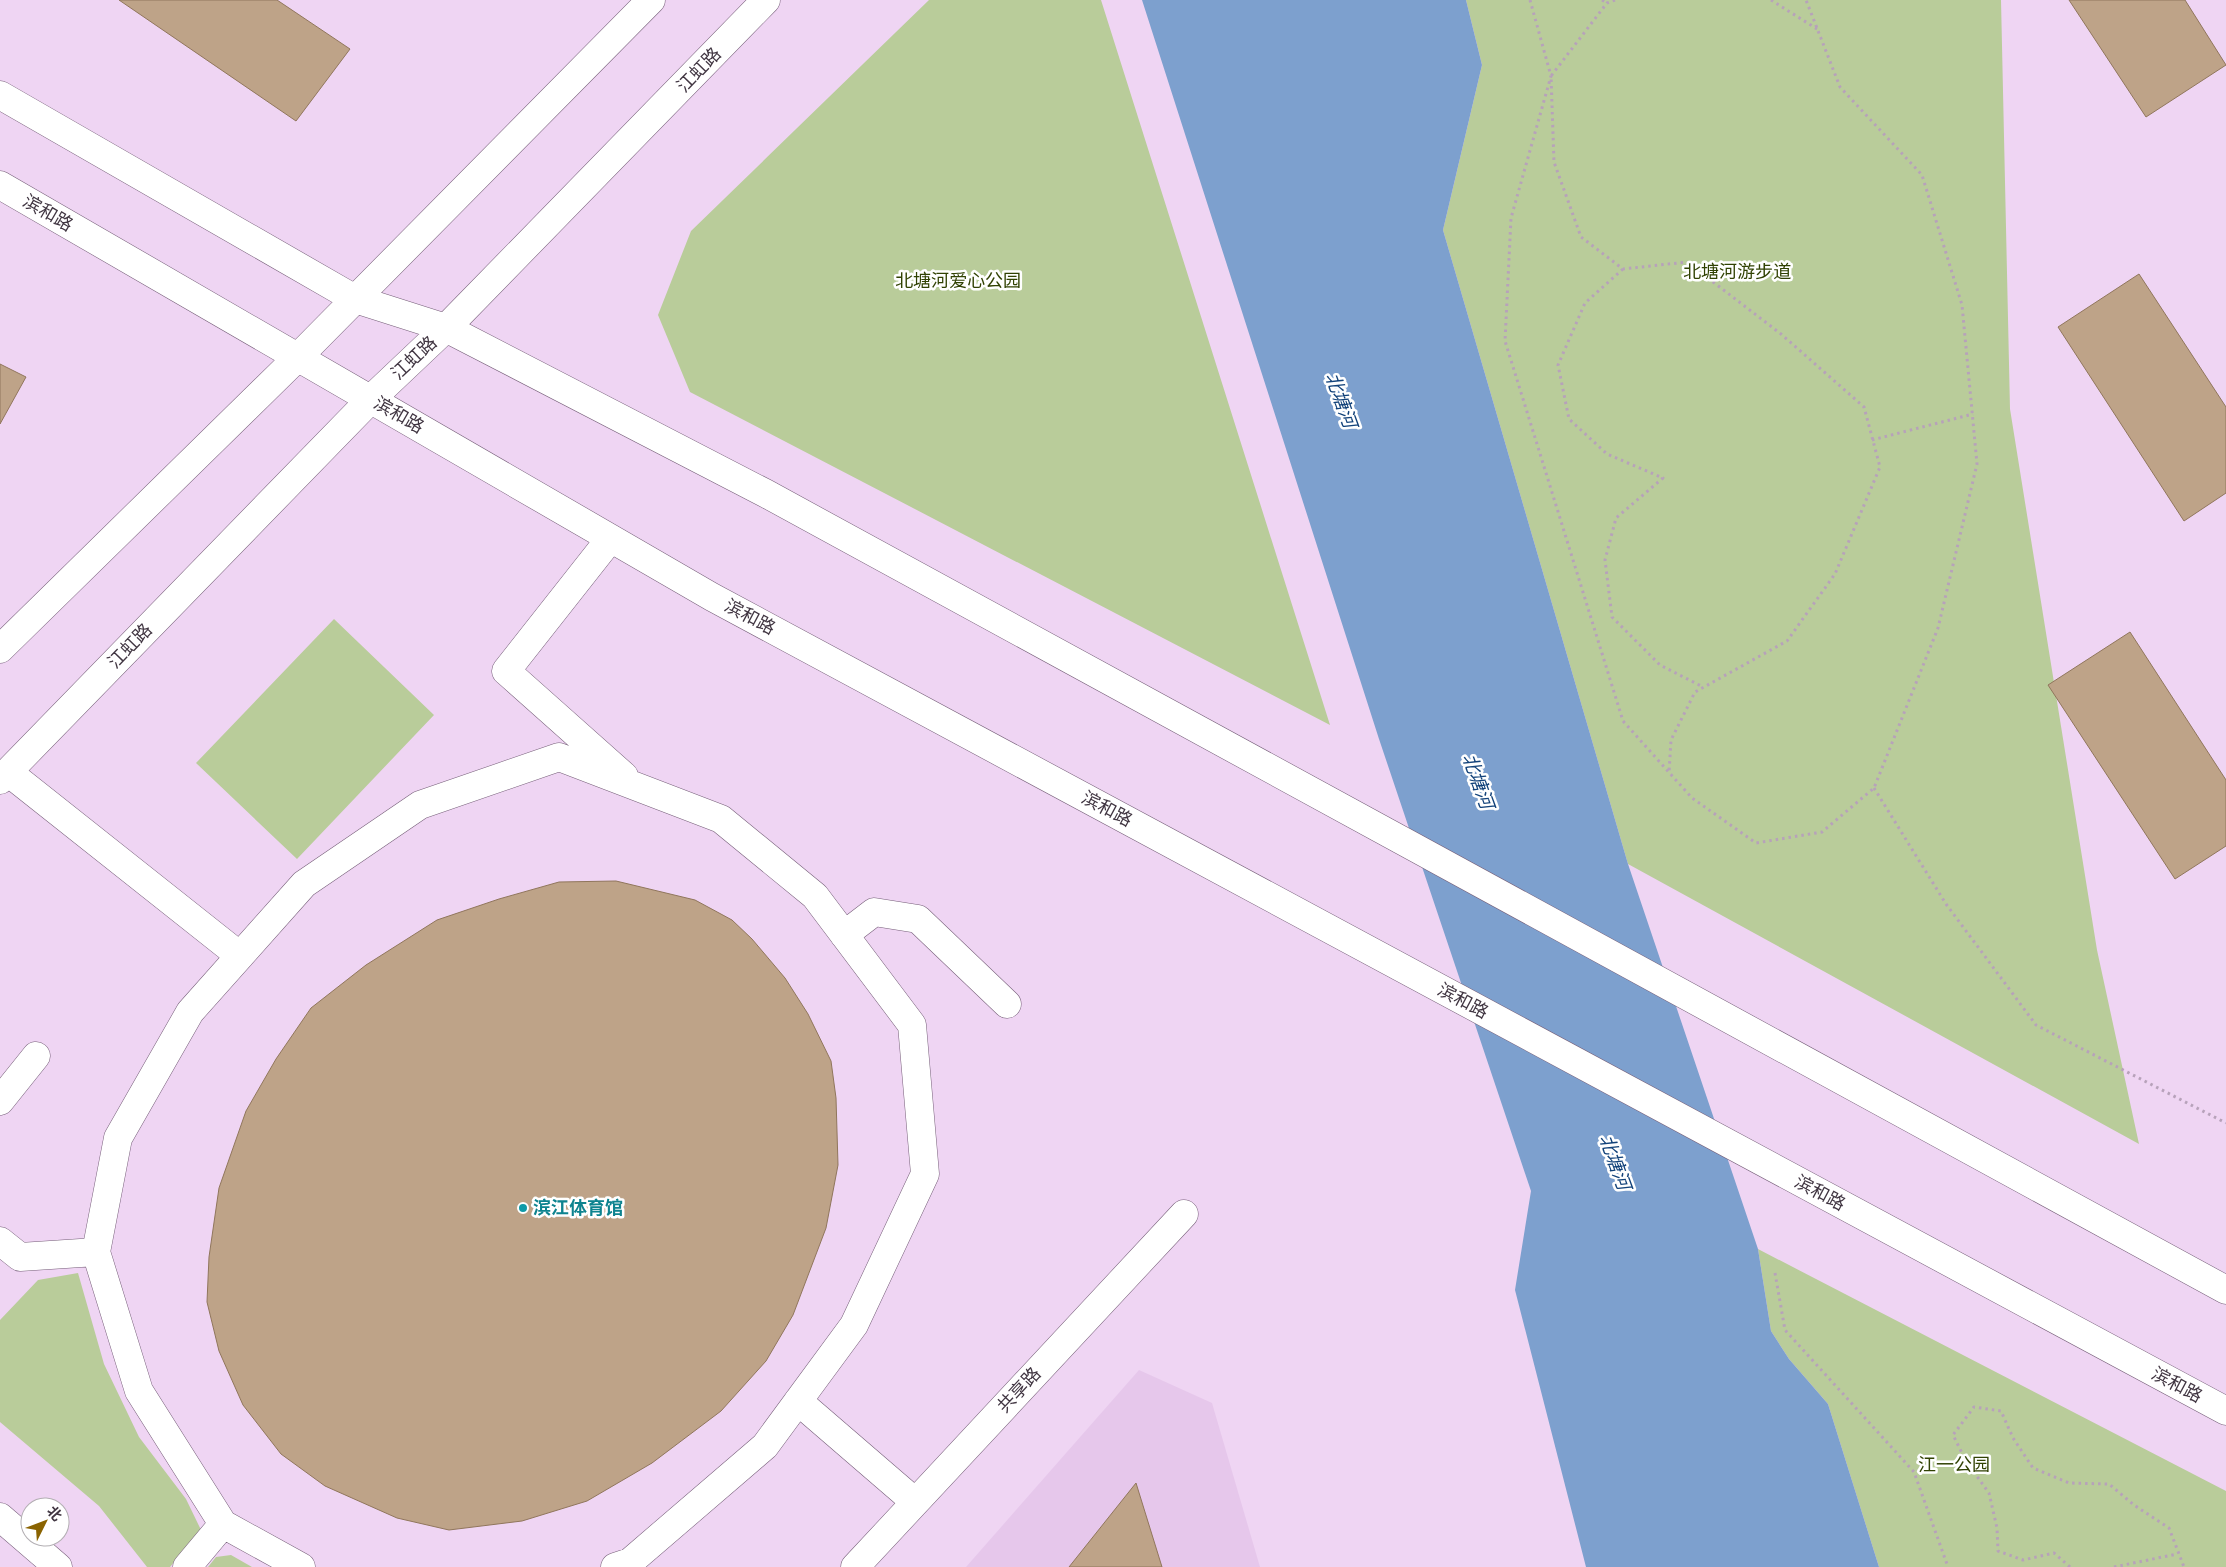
<svg xmlns="http://www.w3.org/2000/svg" width="2226" height="1567" viewBox="0 0 2226 1567" font-family="Montserrat,'Noto Sans SC',sans-serif">
<style>
.built{fill:#e6c7eb}
.green{fill:#b9cc9a}
.water{fill:#7da0ce}
.building{fill:#bea388;stroke:#90765c}
.lines{fill:none;stroke-linecap:round;stroke-linejoin:round}
.minor-casing{stroke:#765f79;stroke-width:29}
.major-casing{stroke:#765f79;stroke-width:29}
.path{stroke:#b7a2ba;stroke-width:3;stroke-dasharray:2.5 4;stroke-linecap:butt}
.minor{stroke:#fff;stroke-width:28}
.major{stroke:#fff;stroke-width:28}
.culture-dot{fill:#0f9aa8;stroke:#fff;stroke-width:2}
.labels{text-anchor:middle;dominant-baseline:central;stroke-width:5;stroke-linejoin:round;paint-order:stroke}
.street-label{font-size:18px;fill:#413642;stroke:#fff}
.park-label{font-size:18px;fill:#314203;stroke:#fff}
.culture-label{font-size:18px;font-weight:bold;fill:#0d838f;stroke:#fff;text-anchor:start}
.water-label{font-size:19px;font-style:italic;fill:#12427a;stroke:#fff}
</style>
<rect width="100%" height="100%" fill="#efd5f3"/>
<path class="built" d="M1139 1370 1212 1403 1260 1567H966Z"/>
<path class="green" d="M929 0H1101L1330 725 690 392 658 315 691 231Z
M1466 0H2001L2010 409 2097 950 2139 1144 1628 864 1443 230 1482 65Z
M334 619 434 715 297 859 196 763Z
M1758 1249 2226 1491V1567H1879L1828 1404 1789 1359 1771 1331Z
M78 1273 104 1364 139 1437 186 1499 201 1530 170 1567H147L99 1506 0 1422V1320L38 1280Z
M231 1555 252 1567H208L216 1557Z"/>
<path class="water" d="M1142 0H1466L1482 65 1443 230 1628 864 1758 1249 1771 1331 1789 1359 1828 1404 1879 1567H1586L1515 1290 1531 1191 1379 739Z"/>
<path class="building" d="M119 0H277L350 49 296 121Z
M2069 0H2185L2226 65 2146 117Z
M2139 274 2226 407V493L2184 521 2058 327Z
M0 364 26 377 0 424Z
M2130 632 2226 780V846L2175 879 2048 685Z
M616 881 695 900 732 920 752 939 785 978 808 1014 831 1061 836 1098 838 1165 826 1228 793 1315 766 1361 721 1411 652 1463 587 1501 522 1521 449 1530 397 1518 325 1486 281 1454 243 1405 219 1351 207 1302 209 1257 219 1188 246 1111 276 1059 311 1008 366 965 437 920 499 899 559 882Z
M1136 1483 1162 1567H1069Z"/>
<g class="lines">
<defs>
<path id="minor" d="M610 539 506 671 624 776
M8 772 240 956
M844 935 874 912 918 919 1007 1004
M0 1101 36 1056
M0 1241 20 1257 96 1252
M798 1401 914 1501
M0 1517 58 1567
M187 1567 223 1524
M301 1567 223 1524 139 1391 96 1252 118 1138 190 1012 304 884 420 805 559 757 721 819 815 896 912 1025 925 1174 854 1325 765 1446 630 1562 615 1567
M855 1567 1184 1214"/>
<path id="major" d="M0 95 355 299 446 328 765 493 2226 1290
M0 185 712 597 2226 1411
M0 649 298 357 651 0
M0 780 371 399 446 328 766 0"/>
</defs>
<use href="#minor" class="minor-casing"/>
<use href="#major" class="major-casing"/>
<path class="path" d="M1530 0 1551 76 1511 218 1505 341 1623 721 1692 798 1756 843 1822 832 1874 788 1938 628 1977 464 1962 305 1922 175 1840 87 1806 0
M1602 0 1607 3
M1615 0 1607 3 1551 76 1554 162 1581 237 1623 269 1687 262 1781 334 1864 407 1880 467 1835 574 1787 641 1695 692 1671 740 1669 773
M1771 0 1817 29
M1623 269 1585 303 1558 365 1569 419 1607 454 1663 478 1616 518 1605 560 1612 617 1660 665 1703 687
M1872 440 1973 414
M1874 788 1946 904 2036 1025 2226 1123
M1775 1273 1785 1330 1914 1472 1948 1567
M2070 1567 2054 1553 2023 1560 1998 1551 1997 1528 1989 1493 1966 1461 1953 1435 1974 1407 2001 1411 2013 1438 2033 1468 2069 1483 2109 1484 2134 1505 2169 1528 2184 1567
M2114 1567 2177 1554"/>
<use href="#minor" class="minor"/>
<use href="#major" class="major"/>
</g>
<circle class="culture-dot" cx="523" cy="1208" r="5"/>
<g class="labels">
<g class="street-label">
<text transform="translate(699 70) rotate(-46)">江虹路</text>
<text transform="translate(48 213) rotate(30)">滨和路</text>
<text transform="translate(414 358) rotate(-43)">江虹路</text>
<text transform="translate(399 415) rotate(30)">滨和路</text>
<text transform="translate(750 617) rotate(28)">滨和路</text>
<text transform="translate(130 646) rotate(-46)">江虹路</text>
<text transform="translate(1107 809) rotate(28)">滨和路</text>
<text transform="translate(1463 1001) rotate(28)">滨和路</text>
<text transform="translate(1820 1193) rotate(28)">滨和路</text>
<text transform="translate(2177 1385) rotate(28)">滨和路</text>
<text transform="translate(1019 1390) rotate(-47)">共享路</text>
</g>
<g class="park-label">
<text x="1737" y="272">北塘河游步道</text>
<text x="958" y="281">北塘河爱心公园</text>
<text x="1954" y="1465">江一公园</text>
</g>
<g class="culture-label">
<text x="533" y="1208">滨江体育馆</text>
</g>
<g class="water-label">
<text transform="translate(1341 400) rotate(70)">北塘河</text>
<text transform="translate(1478 781) rotate(70)">北塘河</text>
<text transform="translate(1615 1162) rotate(70)">北塘河</text>
</g>
</g>
<g transform="translate(45 1522) rotate(48)"><circle r="24" fill="#ffffff" stroke="#b3afb3"/>
<path d="M0-4L9 19L0 12L-9 19Z" fill="#8a6301"/>
<text y="-8" font-size="14" font-weight="bold" text-anchor="middle" fill="#413642">北</text>
</g>
</svg>
